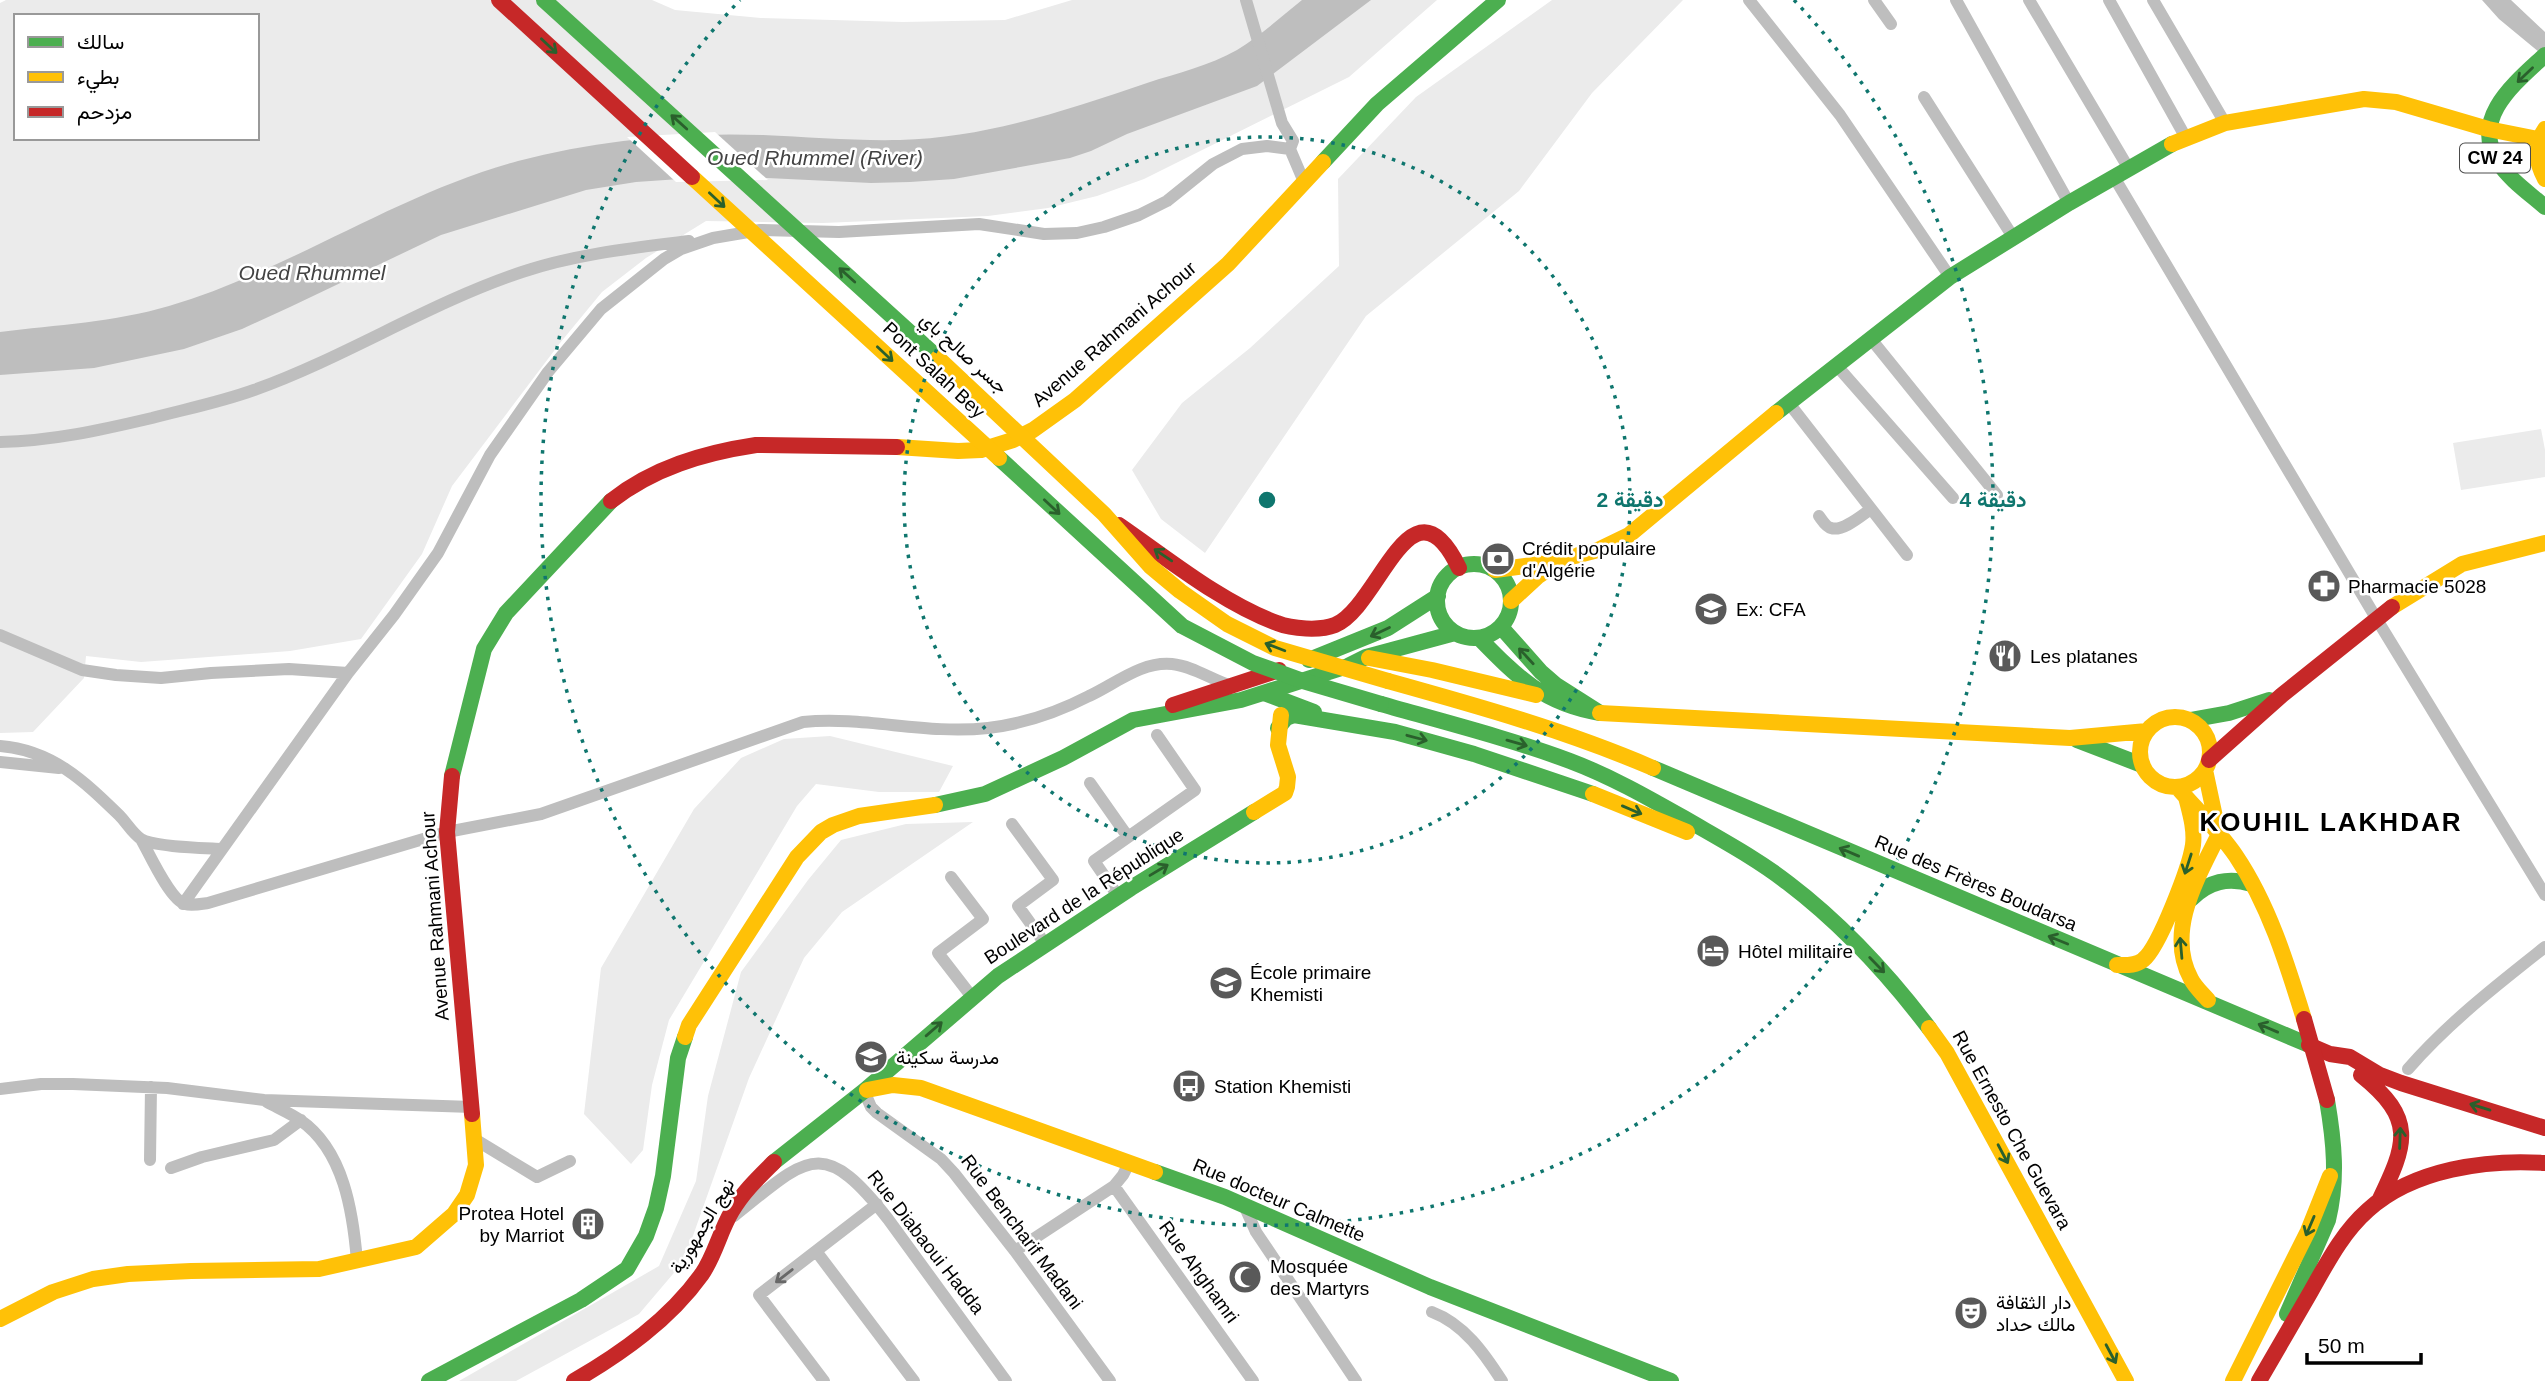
<svg xmlns="http://www.w3.org/2000/svg" width="2545" height="1381" viewBox="0 0 2545 1381" font-family="Helvetica,Vazirmatn,sans-serif">
<style>
.green{fill:#ebebeb;fill-rule:evenodd}
.water{fill:#bebebe}
.pier{fill:#fff}
.lines{fill:none;stroke-linecap:round;stroke-linejoin:round}
.street{stroke:#bebebe;stroke-width:12}
.fast{stroke:#4caf50;stroke-width:16}
.slow{stroke:#ffc107;stroke-width:16}
.jam{stroke:#c62828;stroke-width:16}
.fast-bridge{stroke:#4caf50;stroke-width:16}
.slow-bridge{stroke:#ffc107;stroke-width:16}
.jam-bridge{stroke:#c62828;stroke-width:16}
.oneway{stroke:#2a602c}
.oneway2{stroke:#686868}
.ring{fill:none;stroke:#0f766e;stroke-width:3.5;stroke-dasharray:3.5 7}
.labels{text-anchor:middle;dominant-baseline:central;stroke-width:5;stroke-linejoin:round;paint-order:stroke}
.shield{fill:#fff;stroke:#4c4c4c;stroke-width:2}
.shield-label{font-size:18px;font-weight:bold;fill:#000}
.street-label{font-size:19px;fill:#000;stroke:#fff}
.poi-label{font-size:19px;fill:#000;stroke:#fff;text-anchor:start}
.water-label{font-size:21px;font-style:italic;fill:#434343;stroke:#fff}
.district-label{font-size:26px;font-weight:bold;letter-spacing:2px;fill:#000;stroke:#fff}
.centre{fill:#0f766e;stroke:#fff;stroke-width:3.5}
.ring-label{font-size:21px;text-anchor:middle;font-weight:bold;fill:#0f766e;stroke:#fff;stroke-width:5;stroke-linejoin:round;paint-order:stroke}
</style>
<rect width="100%" height="100%" fill="#fff"/>
<path class="green" d="M6 0H652L675 10 761 18 903 22 1005 20 1072 0H1437L1349 77 1144 179 1097 196 1048 208 988 216 823 223 706 221 646 258 602 292 560 343 452 486 422 554 361 639 290 651 141 662 86 656 84 678 33 732 0 733V3ZM16 16H257V138H16Z
M1552 0H1683L1592 93 1519 191 1366 316 1205 553 1161 519 1132 470 1182 403 1250 348 1339 266 1338 179 1416 97Z
M2541 429 2545 450V477L2461 490 2453 443Z
M830 736 953 766 939 792H879L816 784 797 806 669 1020 652 1085 643 1150 631 1164 584 1114 601 968 694 809 741 758 784 739Z
M973 822 842 912 804 958 749 1078 684 1261 639 1314 516 1381H459L659 1266 696 1181 708 1096 741 972 808 880 841 840 906 824Z"/>
<path class="water" d="M1302 0H1371L1257 86 1127 134 1091 151 1070 158 954 179 910 182 871 183 724 176 636 182 586 190 441 235 290 307 242 329 184 349 94 368 0 375V332C56 325 115 322 169 306 290 270 396 194 518 161 597 140 682 132 763 135 809 137 854 141 900 140 986 138 1067 110 1147 83 1177 73 1209 66 1237 50 1260 36 1281 17 1302 0Z
M2482 0H2511L2545 32V57L2499 19Z"/>
<path class="pier" d="M715 132 768 180 676 182 627 137Z"/>
<g class="lines">
<path class="street" d="M1246 0 1282 123 1293 141 1290 149 1304 182
M1749 0 1840 115 1950 277
M1874 0 1891 24
M1956 0 2069 203
M2029 0 2129 169
M2109 0 2186 138
M2153 0 2225 123
M1924 97 2013 237
M2114 177 2376 618 2545 895
M1871 339 1997 495
M1837 366 1953 498
M1788 402 1907 555
M0 442C52 441 101 430 152 418 186 409 221 402 254 390 346 357 429 303 522 272 576 254 632 248 689 241
M1819 516C1822 520 1826 527 1831 528 1843 532 1862 515 1871 509
M0 635 82 670 116 675 161 678 211 673 289 669 348 673
M0 746C52 750 84 781 119 815 126 822 133 834 141 839 154 847 205 848 222 849
M0 762 59 768
M1090 783 1128 837
M1012 824 1053 880 1018 906 1046 945
M141 839C149 853 170 900 185 904 192 906 201 904 208 903L447 832 541 814 803 722C865 716 926 735 988 728 1023 724 1058 712 1089 696 1115 684 1142 661 1172 664 1193 666 1212 680 1232 686
M951 877 983 919 938 953 972 997
M1118 896 1094 861 1195 790 1157 735
M183 904 348 673 394 615 438 553 490 455 548 372 601 309 664 259 681 249 713 238 760 230 839 232 979 224 1044 234 1077 233 1104 227 1139 215 1167 201 1213 164 1242 149 1267 146 1290 149
M2408 1069C2449 1022 2497 985 2545 947
M0 1089 41 1084H73L167 1088 264 1100 472 1107
M864 1091 871 1107 877 1113 941 1159 954 1173 1015 1251 1110 1381
M267 1102C278 1108 290 1113 300 1120 344 1150 353 1213 357 1261
M476 1140 537 1177 570 1161
M150 1160 151 1087
M171 1168 202 1157 274 1140 301 1120
M1114 1186 1253 1381
M1244 1205 1256 1232 1356 1381
M734 1216C807 1158 822 1134 888 1219L1006 1381
M816 1251 914 1381
M1015 1251 1114 1186 1123 1175 1129 1163
M1432 1312C1464 1324 1484 1353 1502 1381
M824 1381 759 1295 877 1204"/>
<path class="fast" d="M2545 55C2515 83 2470 118 2498 162 2510 180 2529 193 2545 207
M1323 162 1377 104 1498 0
M1776 413 1950 277 2069 203 2172 144
M1437 601a37 37 0 1 1 74 0a37 37 0 1 1-74 0Z
M1479 638C1517 677 1544 704 1600 713L1556 685 1541 672 1501 627
M1309 660 1388 628 1438 596
M1264 693 1314 712
M1381 704C1444 722 1508 738 1570 761 1610 776 1647 797 1684 818 1720 839 1756 858 1788 883 1842 924 1888 974 1929 1028
M2190 720 2229 713 2269 700
M1278 728 1286 718 1294 715 1395 732 1474 754 1593 794
M2077 740 2142 765
M1653 768 2309 1045
M452 776 484 649 506 613 611 501
M935 805 985 794 1063 758 1133 720 1241 700 1348 666 1366 657 1455 633
M2191 899C2209 881 2228 877 2252 884
M774 1162 864 1091 998 976 1131 888 1254 812
M1155 1172 1225 1197 1430 1287 1671 1381
M2287 1314 2328 1220C2338 1179 2334 1141 2327 1100
M429 1381 581 1300 627 1269 646 1236 656 1208 663 1176 678 1058 685 1037"/>
<path class="slow" d="M2545 129C2533 146 2536 162 2545 179
M2172 144 2225 123 2364 99 2396 102 2488 129 2538 139
M897 447 958 451 981 450 1013 440 1033 430 1075 400 1228 264 1323 162
M1495 570 1548 563 1598 550 1629 535 1776 413
M1511 601 1537 577 1556 564
M2392 607 2462 564 2545 543
M1369 658 1432 670 1536 695
M1388 681C1478 706 1567 731 1653 768
M1600 713 2070 738 2147 731
M2140 752a35 35 0 1 1 70 0a35 35 0 1 1-70 0Z
M2205 770 2218 831
M2177 787C2197 810 2219 831 2236 856 2269 905 2287 964 2304 1019
M1593 794 1687 832
M1254 812 1285 793 1287 787 1288 777 1278 745 1281 715
M2117 965C2126 965 2136 966 2143 960 2159 948 2190 866 2193 845 2195 829 2190 813 2186 797
M2208 1000C2202 993 2195 987 2191 979 2165 931 2198 877 2219 834
M1929 1028 1947 1053 2126 1381
M685 1037 689 1025 797 857 821 832 833 825 859 816 935 805
M867 1090 893 1085 921 1088 1155 1172
M0 1319 53 1292 93 1279 128 1274 191 1271 319 1269 416 1247 454 1214 467 1195 476 1165 472 1114
M2233 1381 2308 1231 2330 1176"/>
<path class="jam" d="M611 501C653 468 703 453 756 445L897 447
M1119 525C1167 558 1222 603 1277 623 1292 629 1320 631 1335 625 1380 606 1411 469 1459 568
M1173 705 1279 670
M2209 760 2282 695 2392 607
M452 776 447 832 472 1114
M2309 1045 2330 1054 2350 1057 2380 1075 2401 1083 2545 1128
M2361 1075C2416 1119 2407 1143 2379 1201
M574 1381C622 1353 669 1320 702 1274 715 1255 720 1231 732 1211 743 1192 759 1177 774 1162
M2259 1381C2276 1352 2293 1322 2310 1293 2327 1263 2342 1233 2368 1210 2413 1169 2487 1159 2545 1163"/>
<path class="fast-bridge" d="M544 0 938 358
M999 458 1182 626 1253 663 1303 681 1381 704"/>
<path class="slow-bridge" d="M692 177 999 458
M938 358 1104 514 1150 566 1180 591 1227 624 1275 648 1388 681"/>
<path class="jam-bridge" d="M499 0 692 177
M2304 1019 2327 1100"/>
</g>
<defs><path id="oneway-shaft" d="M-6 0H5M1.5-3L5.5 0L1.5 3" fill="none" stroke-width="1.6" stroke-linecap="round" stroke-linejoin="round" transform="scale(1.75)"/></defs>
<g class="oneway">
<use href="#oneway-shaft" transform="translate(549 46) rotate(43)"/>
<use href="#oneway-shaft" transform="translate(2525 75) rotate(136)"/>
<use href="#oneway-shaft" transform="translate(679 122) rotate(-138)"/>
<use href="#oneway-shaft" transform="translate(717 200) rotate(43)"/>
<use href="#oneway-shaft" transform="translate(847 275) rotate(-138)"/>
<use href="#oneway-shaft" transform="translate(885 354) rotate(43)"/>
<use href="#oneway-shaft" transform="translate(1052 507) rotate(43)"/>
<use href="#oneway-shaft" transform="translate(1163 555) rotate(-146)"/>
<use href="#oneway-shaft" transform="translate(1380 632) rotate(155)"/>
<use href="#oneway-shaft" transform="translate(1275 647) rotate(-159)"/>
<use href="#oneway-shaft" transform="translate(1526 656) rotate(-133)"/>
<use href="#oneway-shaft" transform="translate(1417 738) rotate(15)"/>
<use href="#oneway-shaft" transform="translate(1517 743) rotate(16)"/>
<use href="#oneway-shaft" transform="translate(1632 810) rotate(23)"/>
<use href="#oneway-shaft" transform="translate(1849 852) rotate(-157)"/>
<use href="#oneway-shaft" transform="translate(2188 864) rotate(108)"/>
<use href="#oneway-shaft" transform="translate(1159 870) rotate(-31)"/>
<use href="#oneway-shaft" transform="translate(2058 940) rotate(-158)"/>
<use href="#oneway-shaft" transform="translate(2181 948) rotate(-95)"/>
<use href="#oneway-shaft" transform="translate(1877 965) rotate(46)"/>
<use href="#oneway-shaft" transform="translate(2268 1028) rotate(-157)"/>
<use href="#oneway-shaft" transform="translate(934 1029) rotate(-41)"/>
<use href="#oneway-shaft" transform="translate(2480 1107) rotate(-163)"/>
<use href="#oneway-shaft" transform="translate(2400 1138) rotate(-88)"/>
<use href="#oneway-shaft" transform="translate(2003 1154) rotate(62)"/>
<use href="#oneway-shaft" transform="translate(2310 1226) rotate(113)"/>
<use href="#oneway-shaft" transform="translate(2111 1354) rotate(62)"/>
</g>
<use class="oneway2" href="#oneway-shaft" transform="translate(784 1276) rotate(142)"/>
<g class="ring">
<circle cx="1267" cy="500" r="363"/>
<path d="M1794 0A726 726 0 1 1 740 0"/>
</g>
<defs>
<symbol id="bank-disc" viewBox="-11 -11 22 22"><circle r="9.5" fill="#595959" stroke="#fff"/><path d="M-6-4H6V4H-6ZM0-2.3a2.3 2.3 0 1 0 0 4.6a2.3 2.3 0 1 0 0-4.6Z" fill="#fff"/></symbol>
<symbol id="pharmacy-disc" viewBox="-11 -11 22 22"><circle r="9.5" fill="#595959" stroke="#fff"/><path d="M-2-6h4v4h4v4h-4v4h-4v-4h-4v-4h4Z" fill="#fff"/></symbol>
<symbol id="university-disc" viewBox="-11 -11 22 22"><circle r="9.5" fill="#595959" stroke="#fff"/><path d="M0-5L7-2L0 1L-7-2ZM-4 1L0 2.5L4 1V4Q0 6-4 4Z" fill="#fff"/></symbol>
<symbol id="restaurant-disc" viewBox="-11 -11 22 22"><circle r="9.5" fill="#595959" stroke="#fff"/><path d="M-5-6h1v4h1v-4h1v4h1v-4h1v5L-1.5 .5V6h-2V.5L-5-1ZM5-6V6H3V1.5H1.5Q1.5-4 5-6Z" fill="#fff"/></symbol>
<symbol id="hotel-disc" viewBox="-11 -11 22 22"><circle r="9.5" fill="#595959" stroke="#fff"/><path d="M-6-4.5h1.5V1H6V5H4.5V3h-9V5H-6ZM-4 0a1.8 1.8 0 1 1 3.6 0ZM.5 0V-2.5h3Q6-2.5 6 0Z" fill="#fff"/></symbol>
<symbol id="school-disc" viewBox="-11 -11 22 22"><circle r="9.5" fill="#595959" stroke="#fff"/><path d="M0-5L7-2L0 1L-7-2ZM-4 1L0 2.5L4 1V4Q0 6-4 4Z" fill="#fff"/></symbol>
<symbol id="bus-disc" viewBox="-11 -11 22 22"><circle r="9.5" fill="#595959" stroke="#fff"/><path d="M-5-6H5V4H4V6H2V4H-2V6H-4V4H-5ZM-3.5-4V0h7V-4ZM-3.5 1.2v1.5H-2V1.2ZM2 1.2v1.5H3.5V1.2Z" fill="#fff"/></symbol>
<symbol id="building-disc" viewBox="-11 -11 22 22"><circle r="9.5" fill="#595959" stroke="#fff"/><path d="M-4-6H4V6H1V3H-1V6H-4ZM-2.5-4.3h1.7v1.8h-1.7ZM.8-4.3h1.7v1.8H.8ZM-2.5-1h1.7V.8h-1.7ZM.8-1h1.7V.8H.8Z" fill="#fff"/></symbol>
<symbol id="mosque-disc" viewBox="-11 -11 22 22"><circle r="9.5" fill="#595959" stroke="#fff"/><path d="M3.5-4.9A6 6 0 1 0 3.5 4.9A5 5 0 1 1 3.5-4.9Z" fill="#fff"/></symbol>
<symbol id="theatre-disc" viewBox="-11 -11 22 22"><circle r="9.5" fill="#595959" stroke="#fff"/><path d="M-5-5.5Q0-4 5-5.5V0Q5 5 0 6Q-5 5-5 0ZM-3.3-2.5H-1v1.5H-3.3ZM1-2.5H3.3v1.5H1ZM-2.8 1Q0 5.5 2.8 1Z" fill="#fff"/></symbol>
</defs>
<g fill-rule="evenodd">
<use href="#bank-disc" x="1479" y="540" width="38" height="38"/>
<use href="#pharmacy-disc" x="2305" y="567" width="38" height="38"/>
<use href="#university-disc" x="1692" y="590" width="38" height="38"/>
<use href="#restaurant-disc" x="1986" y="637" width="38" height="38"/>
<use href="#hotel-disc" x="1694" y="932" width="38" height="38"/>
<use href="#school-disc" x="1207" y="964" width="38" height="38"/>
<use href="#school-disc" x="852" y="1038" width="38" height="38"/>
<use href="#bus-disc" x="1170" y="1067" width="38" height="38"/>
<use href="#building-disc" x="569" y="1205" width="38" height="38"/>
<use href="#mosque-disc" x="1226" y="1258" width="38" height="38"/>
<use href="#theatre-disc" x="1952" y="1294" width="38" height="38"/>
</g>
<g class="labels">
<rect class="shield" x="2460" y="143.5" width="70" height="29" rx="5"/>
<g class="shield-label">
<text x="2495" y="158">CW 24</text>
</g>
<g class="street-label">
<text transform="translate(1114 334) rotate(-41)">Avenue Rahmani Achour</text>
<text transform="translate(964 353) rotate(42)">جسر صالح باي</text>
<text transform="translate(934 370) rotate(43)">Pont Salah Bey</text>
<text transform="translate(1976 883) rotate(23)">Rue des Frères Boudarsa</text>
<text transform="translate(1084 896) rotate(-33)">Boulevard de la République</text>
<text transform="translate(435 916) rotate(-94)">Avenue Rahmani Achour</text>
<text transform="translate(2012 1130) rotate(61)">Rue Ernesto Che Guevara</text>
<text transform="translate(1279 1200) rotate(23)">Rue docteur Calmette</text>
<text transform="translate(702 1226) rotate(-59)">نهج الجمهورية</text>
<text transform="translate(1022 1232) rotate(53)">Rue Bencharif Madani</text>
<text transform="translate(926 1242) rotate(52)">Rue Diabaoui Hadda</text>
<text transform="translate(1199 1272) rotate(54)">Rue Ahghamri</text>
</g>
<g class="poi-label">
<text x="1522" y="548">Crédit populaire<tspan x="1522" dy="22">d'Algérie</tspan></text>
<text x="2348" y="586">Pharmacie 5028</text>
<text x="1736" y="609">Ex: CFA</text>
<text x="2030" y="656">Les platanes</text>
<text x="1738" y="951">Hôtel militaire</text>
<text x="1250" y="972">École primaire<tspan x="1250" dy="22">Khemisti</tspan></text>
<text x="896" y="1057">مدرسة سكينة</text>
<text x="1214" y="1086">Station Khemisti</text>
<text x="564" y="1213" text-anchor="end">Protea Hotel<tspan x="564" dy="22">by Marriot</tspan></text>
<text x="1270" y="1266">Mosquée<tspan x="1270" dy="22">des Martyrs</tspan></text>
<text x="1996" y="1302">دار الثقافة<tspan x="1996" dy="22">مالك حداد</tspan></text>
</g>
<g class="water-label">
<text x="815" y="157">Oued Rhummel (River)</text>
<text x="312" y="272">Oued Rhummel</text>
</g>
<g class="district-label">
<text x="2331" y="822">KOUHIL LAKHDAR</text>
</g>
</g>
<circle cx="1267" cy="500" r="10" class="centre"/>
<g class="ring-label">
<text x="1630" y="507">2 دقيقة</text>
<text x="1993" y="507">4 دقيقة</text>
</g>
<rect x="14" y="14" width="245" height="126" fill="#ffffff" stroke="#999999" stroke-width="2"/>
<rect x="28" y="37" width="35" height="10" fill="#4caf50" stroke="#999999" stroke-width="2"/>
<text x="77" y="49" font-size="21" fill="#000000">سالك</text>
<rect x="28" y="72" width="35" height="10" fill="#ffc107" stroke="#999999" stroke-width="2"/>
<text x="77" y="84" font-size="21" fill="#000000">بطيء</text>
<rect x="28" y="107" width="35" height="10" fill="#c62828" stroke="#999999" stroke-width="2"/>
<text x="77" y="119" font-size="21" fill="#000000">مزدحم</text>
<path d="M2307 1353v10h114v-10" fill="none" stroke="#000000" stroke-width="3.5"/>
<text x="2318" y="1353" font-size="21" fill="#000000" stroke="#ffffff" stroke-width="5" paint-order="stroke">50 m</text>
</svg>
